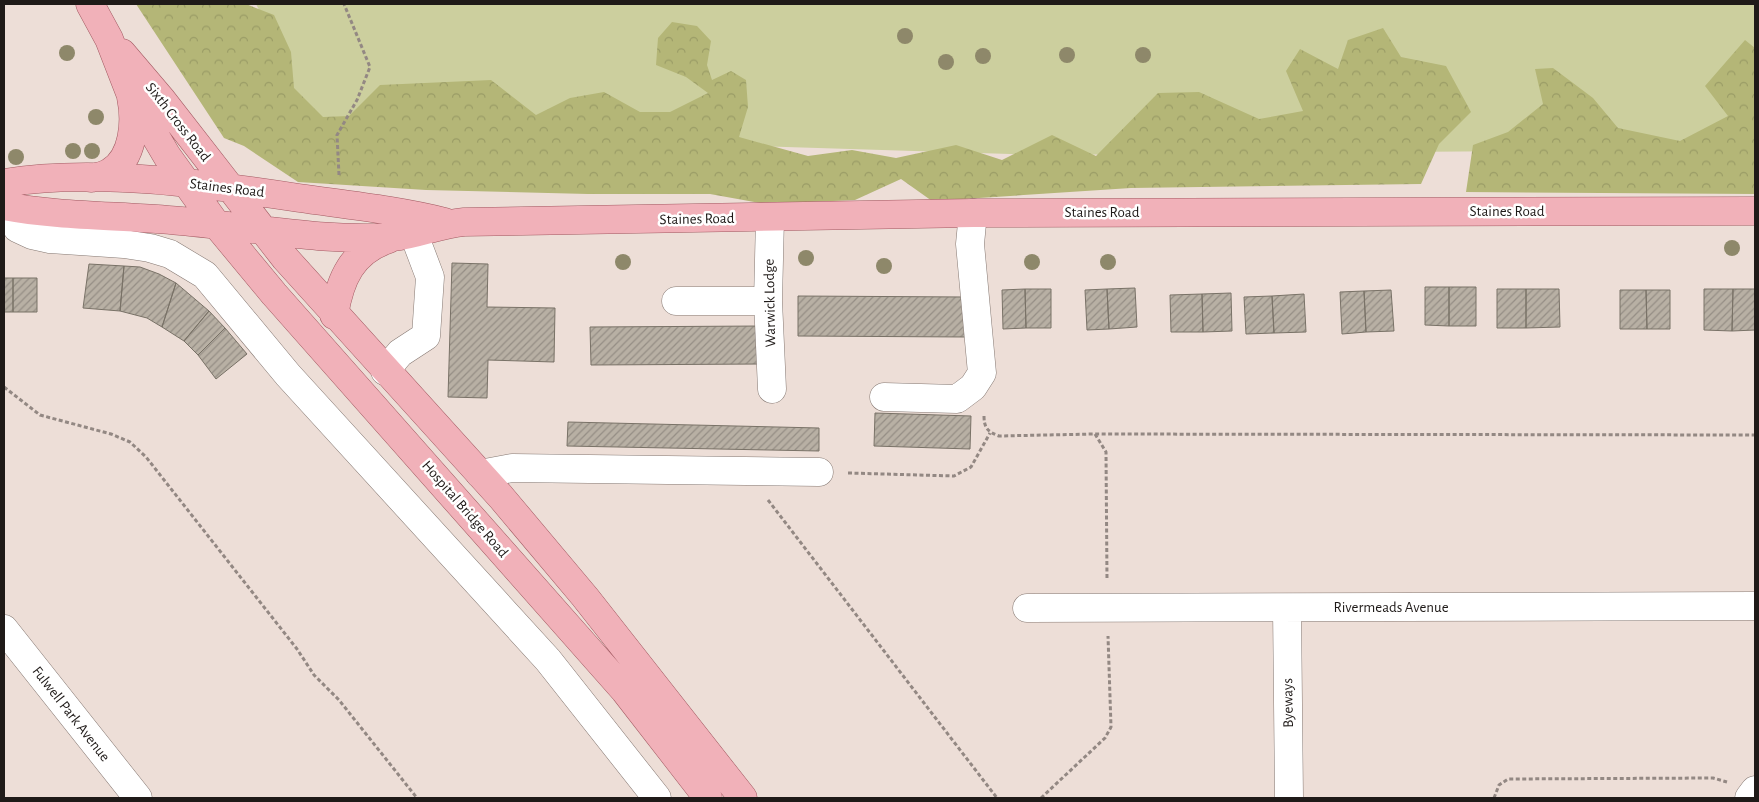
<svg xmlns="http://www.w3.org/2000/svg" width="1759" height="802" viewBox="0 0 1759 802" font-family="'Alegreya Sans',sans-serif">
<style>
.grass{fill:#cccf9e}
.forest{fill:url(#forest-crowns)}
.building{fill:url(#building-hatch);stroke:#797267}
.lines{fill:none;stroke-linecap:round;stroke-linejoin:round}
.minor-casing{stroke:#857872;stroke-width:29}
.major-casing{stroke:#a25a62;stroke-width:29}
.path{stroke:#938883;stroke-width:3;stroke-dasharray:4 2.5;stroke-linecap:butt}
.minor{stroke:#fff;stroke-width:28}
.major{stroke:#f1b1b9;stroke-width:28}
.tree{fill:#8e886a}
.labels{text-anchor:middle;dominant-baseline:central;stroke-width:5;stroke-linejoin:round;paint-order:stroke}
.street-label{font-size:15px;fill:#1f1a18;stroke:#fff}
</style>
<defs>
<pattern id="forest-crowns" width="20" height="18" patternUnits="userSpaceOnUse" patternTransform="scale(1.25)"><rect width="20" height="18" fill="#b4b677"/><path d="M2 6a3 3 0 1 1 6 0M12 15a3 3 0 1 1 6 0" fill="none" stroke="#9a9c66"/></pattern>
<pattern id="building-hatch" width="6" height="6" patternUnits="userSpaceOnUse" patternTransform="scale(1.25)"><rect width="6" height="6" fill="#b8b0a4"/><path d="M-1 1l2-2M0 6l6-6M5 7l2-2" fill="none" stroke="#958e85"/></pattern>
</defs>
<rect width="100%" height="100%" fill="#edded7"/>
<path class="grass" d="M256 4H1755V149L1042 155 367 134 303 122 273 38Z"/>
<path class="forest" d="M136 4H246L274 15 291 52 294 88 323 117 349 116 380 85 491 80 536 115 570 98 604 92 640 112H670L708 93 686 77 656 65 658 38 672 22 697 26 711 41 707 65 712 80 731 71 746 80 748 107 739 137 808 156 852 150 896 158 956 145 1002 160 1052 135 1096 156 1158 93 1199 92 1259 119 1303 111 1286 71 1300 49 1338 69 1348 40 1383 28 1401 57 1446 66 1471 112 1439 144 1421 184 1131 188 932 201 901 179 855 200 766 204 710 194H588L426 190 298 182 244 146 224 138Z
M1745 40 1755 48V194L1466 192 1473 145 1508 132 1543 104 1535 69 1553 68 1593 98 1618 128 1680 141 1728 116 1705 86Z"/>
<path class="building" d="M452 263 488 264 487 307 555 308 554 362 488 360 487 398 448 397Z
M89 264 124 266 120 311 83 308Z
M124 266 140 267 159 274 176 283 162 327 147 318 120 311Z
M4 278H13V312H4Z
M13 278H37V312H13Z
M176 283 209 311 184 341 162 327Z
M1425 287H1449V326L1425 325Z
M1449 287H1476V326H1449Z
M1135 288 1137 327 1109 329 1107 289Z
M1025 289H1051V328H1026Z
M1025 289 1026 328 1003 329 1002 290Z
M1107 289 1109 329 1087 330 1085 290Z
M1497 289H1526V328H1497Z
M1526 289H1559L1560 327 1526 328Z
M1704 289H1733L1732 331 1704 330Z
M1733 289H1755V330L1732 331Z
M1391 290 1394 331 1366 332 1364 291Z
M1620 290H1646L1647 329H1620Z
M1646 290H1670V329H1647Z
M1364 291 1366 332 1342 334 1340 292Z
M1231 293 1232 331 1203 332 1202 294Z
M1202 294 1203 332H1171L1170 295Z
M1304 294 1306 332 1274 333 1272 296Z
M798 296 965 297V337L798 336Z
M1272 296 1274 333 1246 334 1244 297Z
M209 311 225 328 198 355 184 341Z
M761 326V364L591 365 590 327Z
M225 328 247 354 216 379 198 355Z
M875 413 971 416 970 449 874 446Z
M568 422 819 428V451L567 446Z"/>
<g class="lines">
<defs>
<path id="minor" d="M4 203 17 228 32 235 50 239 124 244 150 248 170 254 205 275 288 375 548 660 657 798
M770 218 768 301 772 389
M676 301H768
M385 371 400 353 426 336 430 277 413 232
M884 397 957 399 973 387 982 373 970 244 973 213
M480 474 512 468 819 472
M1027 608 1755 606
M1287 608 1289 798
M4 629 138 798
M1749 798 1755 790"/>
<path id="major" d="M90 4 109 39 130 93 167 156 216 224 274 294 625 691 708 798
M122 53 162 100 285 258 501 497 585 597 743 798
M91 178C97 177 104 176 110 172 134 158 136 121 131 97
M4 183C96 168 207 184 299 198 348 205 397 210 445 222
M4 206C62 217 122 215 181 221 251 227 323 242 393 237 417 235 439 224 464 222L973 213 1755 211
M334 315C340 279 352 251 389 239"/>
</defs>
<use href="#minor" class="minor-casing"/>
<use href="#major" class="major-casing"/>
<path class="path" d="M339 175 337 135 357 100 370 67 344 4
M4 387 40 415 111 434 130 442 146 457 297 649 314 675 339 700 417 798
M984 416C984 428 988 432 999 436L1094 434 1755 435
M1095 434 1106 452 1107 580
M848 473 954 476 971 467 990 433
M768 500 997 798
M1041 798 1105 738 1111 727 1108 636
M1494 798 1499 785 1508 779 1713 778 1727 782"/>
<use href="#minor" class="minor"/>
<use href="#major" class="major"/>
</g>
<g class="tree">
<circle cx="905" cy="36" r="8"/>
<circle cx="67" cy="53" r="8"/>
<circle cx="1067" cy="55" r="8"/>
<circle cx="1143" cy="55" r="8"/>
<circle cx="983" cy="56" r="8"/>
<circle cx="946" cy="62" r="8"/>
<circle cx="96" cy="117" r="8"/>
<circle cx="73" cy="151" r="8"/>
<circle cx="92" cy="151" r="8"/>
<circle cx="16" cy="157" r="8"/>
<circle cx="1732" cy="248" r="8"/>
<circle cx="806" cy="258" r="8"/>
<circle cx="623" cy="262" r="8"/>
<circle cx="1032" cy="262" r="8"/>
<circle cx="1108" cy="262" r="8"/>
<circle cx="884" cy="266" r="8"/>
</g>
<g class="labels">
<g class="street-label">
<text transform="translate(178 122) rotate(52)">Sixth Cross Road</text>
<text transform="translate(227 188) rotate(7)">Staines Road</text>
<text x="1507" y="211">Staines Road</text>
<text x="1102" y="212">Staines Road</text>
<text transform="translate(697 219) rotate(-1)">Staines Road</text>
<text transform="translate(770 303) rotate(-91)">Warwick Lodge</text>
<text transform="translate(465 509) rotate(49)">Hospital Bridge Road</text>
<text x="1391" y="607">Rivermeads Avenue</text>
<text transform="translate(1288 703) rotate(-91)">Byeways</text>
<text transform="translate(71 714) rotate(52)">Fulwell Park Avenue</text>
</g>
</g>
<rect width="1759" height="802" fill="none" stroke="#1f1a18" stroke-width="10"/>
</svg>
